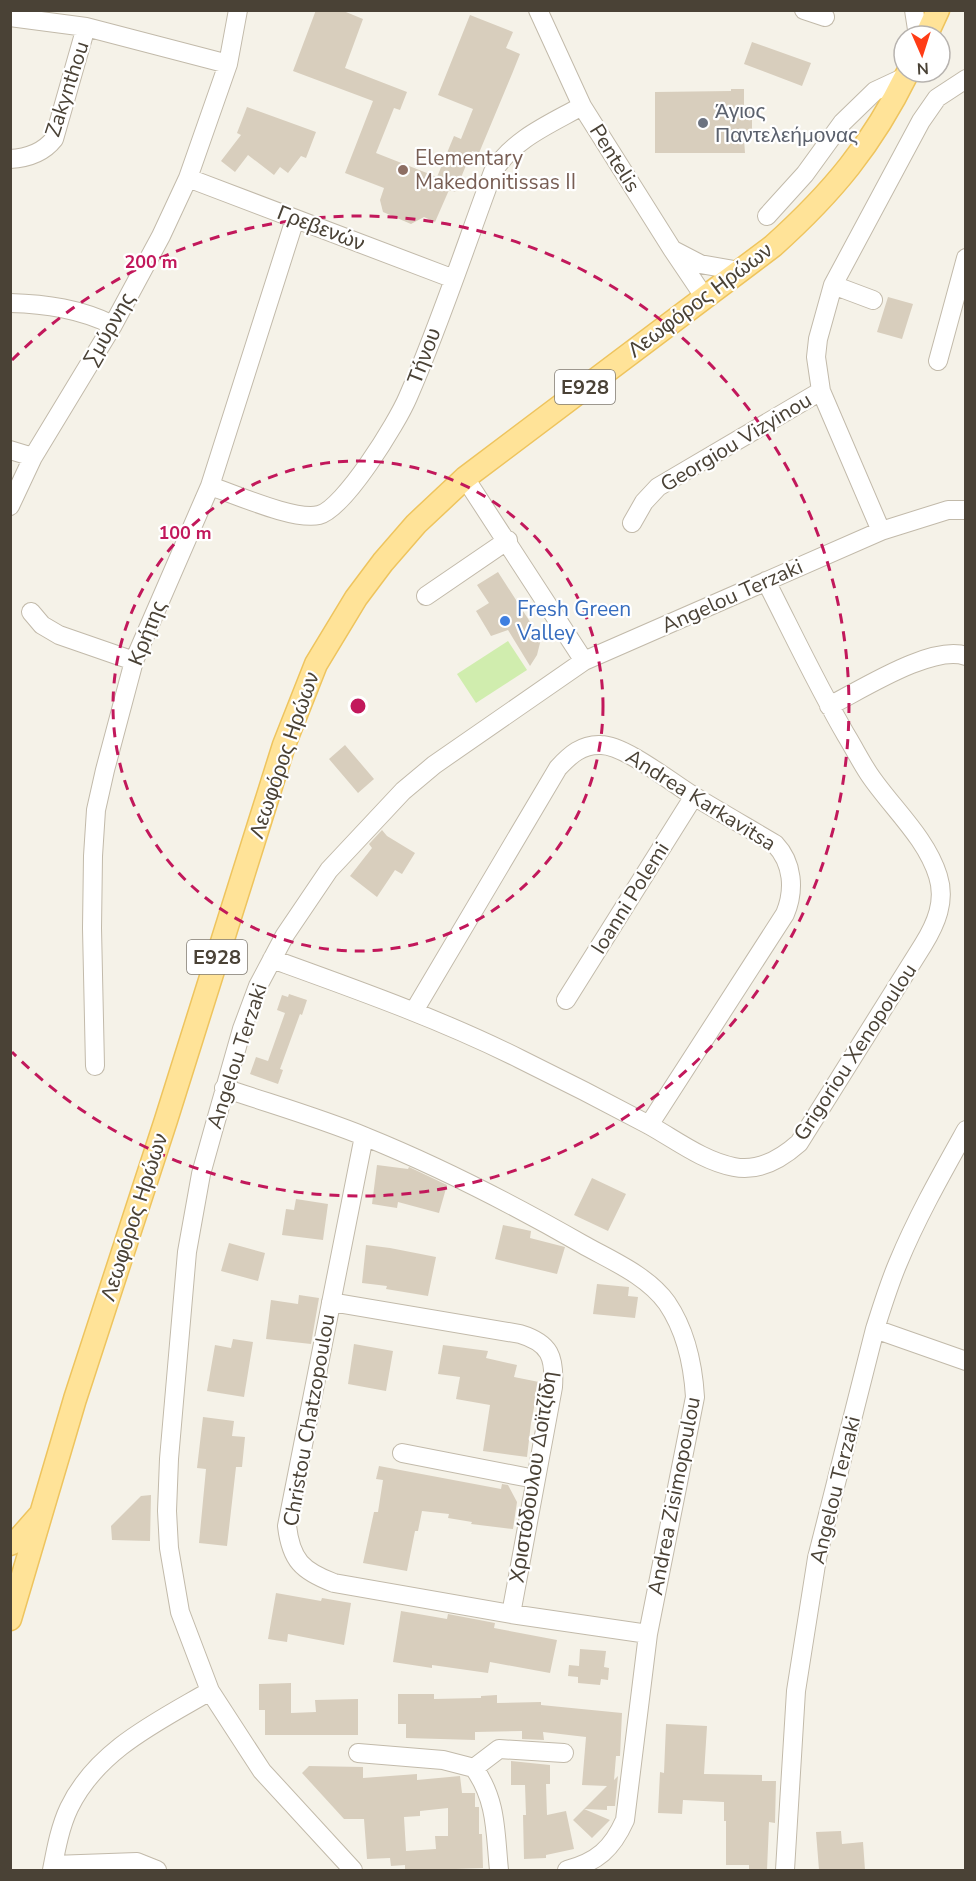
<svg xmlns="http://www.w3.org/2000/svg" width="976" height="1881" viewBox="0 0 976 1881" font-family="'Nunito Sans',sans-serif">
<style>
.green{fill:#d0edae}
.building{fill:#d8cebd;fill-rule:evenodd}
.lines{fill:none;stroke-linecap:round;stroke-linejoin:round}
.minor-casing{stroke:#c2baaa;stroke-width:20}
.major-casing{stroke:#eec45e;stroke-width:25}
.minor{stroke:#fff;stroke-width:18}
.major{stroke:#ffe398;stroke-width:22}
.ring{fill:none;stroke:#c2185b;stroke-width:3;stroke-dasharray:10 8}
.worship-dot{fill:#6b7280;stroke:#fff;stroke-width:2}
.education-dot{fill:#8d6e63;stroke:#fff;stroke-width:2}
.shop-dot{fill:#3f7fe0;stroke:#fff;stroke-width:2}
.labels{text-anchor:middle;dominant-baseline:central;stroke-width:4.5;stroke-linejoin:round;paint-order:stroke}
.shield{fill:#fff;stroke:#807b72;stroke-width:1.5}
.shield-label{font-size:20px;font-weight:bold;fill:#4a4236}
.street-label{font-size:21px;fill:#4a4236;stroke:#fff}
.worship-label{font-size:21px;fill:#5b616d;stroke:#fff;text-anchor:start}
.education-label{font-size:21px;fill:#785e54;stroke:#fff;text-anchor:start}
.shop-label{font-size:21px;fill:#366cbe;stroke:#fff;text-anchor:start}
.centre{fill:#c2185b;stroke:#fff;stroke-width:3}
.ring-label{font-size:18px;text-anchor:middle;font-weight:bold;fill:#c2185b;stroke:#fff;stroke-width:4.5;stroke-linejoin:round;paint-order:stroke}
</style>
<rect width="100%" height="100%" fill="#f5f2e8"/>
<path class="green" d="M508 641 527 670 476 703 457 674Z"/>
<path class="building" d="M316 10H341L363 19 345 68 407 92 400 110 394 108 376 153 437 177 454 136 461 139 473 109 438 95 470 15 513 32 506 48 520 54 512 74 479 153 472 151 455 192 449 190 435 222 424 217 411 224 383 212 380 200 384 188 345 173 373 101 293 71Z
M752 42 811 63 802 86 744 64Z
M731 89H744V108H752V139H744L745 153H655V92L731 91Z
M247 107 316 132 306 158 301 156 288 173 280 167 274 175 248 155 235 172 221 161 241 135 237 133Z
M888 297 913 304 902 339 877 332Z
M498 572 541 639 537 655 530 666 508 630 491 636 476 611 489 603 477 585Z
M345 745 374 779 358 793 329 759Z
M382 830 387 836 415 853 402 874 395 870 377 897 350 876 372 848 369 844Z
M289 994 307 1000 302 1015 300 1014 280 1069 283 1070 278 1084 250 1074 256 1057 268 1061 285 1013 277 1010 282 995 288 997Z
M377 1165 408 1169 409 1167 447 1185 439 1213 398 1202 397 1208 372 1204Z
M592 1178 626 1194 608 1231 574 1215Z
M296 1199 328 1204 323 1240 282 1235 286 1209 294 1210Z
M503 1225 531 1231 530 1238 565 1247 557 1274 495 1259Z
M229 1243 265 1253 258 1281 221 1271Z
M366 1245 390 1248 436 1257 428 1296 386 1289 387 1286 362 1283Z
M597 1284 629 1287 628 1296 638 1297 635 1318 593 1314Z
M299 1295 319 1298 311 1344 266 1339 271 1300 298 1304Z
M233 1339 253 1342 244 1397 207 1391 215 1345 231 1348Z
M354 1344 393 1351 386 1391 348 1384Z
M443 1345 488 1351 486 1358 517 1365 514 1377 539 1382 531 1423 527 1457 483 1451 490 1405 456 1399 460 1377 438 1374Z
M203 1417 234 1421 232 1436 245 1437 242 1467H236L227 1546 199 1543 206 1469 197 1468Z
M379 1466 501 1489 502 1484 508 1485 517 1502 513 1529 471 1524 472 1522 448 1518 449 1514 422 1511 418 1531H415L407 1571 363 1563 374 1512H378L383 1480 376 1479Z
M151 1495 150 1541 112 1540 111 1526 141 1496Z
M276 1593 321 1601 322 1598 351 1603 344 1645 288 1634 287 1642 268 1639Z
M401 1611 447 1619 448 1614 495 1623 494 1628 557 1640 550 1673 490 1662 488 1673 432 1665V1668L393 1662Z
M580 1649 606 1651 604 1667 609 1668 608 1680 601 1679 600 1685 578 1683V1677L568 1676 569 1665 579 1666Z
M291 1683V1713L316 1712 315 1700 358 1699V1735H265V1710H259V1684Z
M398 1694H434V1699L481 1698V1696L497 1695V1703L541 1702V1705L622 1713 620 1756H616L614 1780 618 1776 615 1806H607V1810L584 1809 607 1786 582 1785 586 1737 543 1732 544 1740 522 1739V1731L475 1732V1740L406 1738V1724H398Z
M666 1724 707 1726 704 1774 762 1775V1781H776L775 1823 769 1822 767 1870H749V1865H726V1821H724V1802L683 1800 682 1814 658 1813 660 1772 664 1773Z
M511 1761 550 1765V1784H546L547 1815 566 1811 574 1849 546 1855V1858L524 1859 523 1815H526L525 1785H511Z
M309 1766 363 1767V1778L417 1774V1780L460 1776 462 1793H475V1807H479V1834H482L483 1868 456 1869V1870H405V1865L391 1866 390 1858 367 1859 364 1819H344L302 1773ZM448 1808V1836H435L436 1849 406 1851 404 1817 420 1816V1811Z
M584 1809 610 1820 592 1838 573 1820Z
M841 1831 842 1844 863 1842 865 1870H819L816 1832Z"/>
<g class="lines">
<defs>
<path id="minor" d="M538 10 582 106 672 249 705 298
M804 10 825 17
M914 10 918 36
M10 17 86 27 228 64
M10 159C28 158 43 153 54 139L86 27
M188 178 454 279
M767 216 805 174 842 123 875 91 905 77
M673 250 700 264 740 271
M833 285 873 300
M10 303C47 304 80 309 113 325
M938 361 966 258
M10 450 33 457
M465 478 584 661
M210 486C235 494 294 521 319 515 344 509 397 423 408 397 440 324 465 247 493 172 513 139 550 124 582 106
M10 506 33 457 113 325 161 236 188 178 228 64 238 10
M632 523 644 502 658 487 821 391
M881 531 821 391 816 357 818 339 833 285 921 121 937 98 966 79
M426 596 508 540
M31 612 42 625 59 635 134 661
M829 706C861 690 932 644 966 656
M272 959C355 989 440 1019 520 1059 563 1080 606 1102 649 1125 676 1140 703 1161 734 1167 759 1172 781 1159 799 1143L923 945C936 924 946 901 938 876 926 837 891 807 869 774 861 762 854 748 846 735 817 685 792 632 766 581
M566 1000 694 796
M414 1011 558 768C570 755 582 744 601 745 624 745 671 782 692 795 720 812 748 828 775 844 793 863 795 890 785 914L649 1125
M95 1066 92 928 93 856 96 810 105 770 134 661 210 486 295 219
M224 1088C271 1104 320 1118 366 1137 440 1167 512 1204 582 1244 610 1260 647 1275 667 1303 686 1331 693 1364 695 1397L648 1634 625 1820C612 1849 597 1862 567 1870
M364 1136 287 1526C291 1560 302 1571 334 1583L511 1614 648 1634
M331 1302 520 1334C550 1343 555 1357 553 1387L511 1614
M875 1329 966 1361
M402 1453 535 1479
M358 1753 443 1760 474 1768C497 1801 495 1831 499 1870
M474 1768 499 1749 564 1753
M53 1865 137 1862 157 1870
M52 1870C56 1849 60 1827 69 1808 97 1750 157 1722 210 1691
M353 1870 262 1771 210 1691 180 1612 169 1548 167 1511 169 1459 187 1252 201 1174 213 1131 242 1029 258 986 285 935 329 870 403 791 434 765 584 661 881 531 948 510H966
M785 1870 796 1691 817 1558 875 1329C882 1307 889 1284 898 1263 917 1217 942 1173 966 1130"/>
<path id="major" d="M926 36 938 10
M10 1544 17 1541 39 1516
M10 1619 75 1399 166 1120 284 745 316 664 356 598 383 562 416 524 465 478 773 246C833 192 872 145 908 72"/>
</defs>
<use href="#minor" class="minor-casing"/>
<use href="#major" class="major-casing"/>
<use href="#minor" class="minor"/>
<use href="#major" class="major"/>
</g>
<g class="ring">
<circle cx="358" cy="706" r="245"/>
<path d="M12 360A490 490 0 1 1 12 1052"/>
</g>
<circle class="worship-dot" cx="703" cy="123" r="6"/>
<circle class="education-dot" cx="403" cy="170" r="6"/>
<circle class="shop-dot" cx="505" cy="621" r="6"/>
<g class="labels">
<g class="shield">
<rect x="555" y="370" width="60" height="34" rx="4.5"/>
<rect x="187" y="940" width="60" height="34" rx="4.5"/>
</g>
<g class="shield-label">
<text x="585" y="387">E928</text>
<text x="217" y="957">E928</text>
</g>
<g class="street-label">
<text transform="translate(67 89) rotate(-72)">Zakynthou</text>
<text transform="translate(615 158) rotate(58)">Pentelis</text>
<text transform="translate(321 228) rotate(21)">Γρεβενών</text>
<text transform="translate(700 300) rotate(-37)">Λεωφόρος Ηρώων</text>
<text transform="translate(109 329) rotate(-60)">Σμύρνης</text>
<text transform="translate(424 356) rotate(-69)">Τήνου</text>
<text transform="translate(736 442) rotate(-31)">Georgiou Vizyinou</text>
<text transform="translate(732 596) rotate(-24)">Angelou Terzaki</text>
<text transform="translate(147 633) rotate(-68)">Κρήτης</text>
<text transform="translate(284 755) rotate(-71)">Λεωφόρος Ηρώων</text>
<text transform="translate(701 800) rotate(32)">Andrea Karkavitsa</text>
<text transform="translate(630 898) rotate(-58)">Ioanni Polemi</text>
<text transform="translate(855 1052) rotate(-57)">Grigoriou Xenopoulou</text>
<text transform="translate(237 1056) rotate(-72)">Angelou Terzaki</text>
<text transform="translate(134 1217) rotate(-72)">Λεωφόρος Ηρώων</text>
<text transform="translate(309 1420) rotate(-80)">Christou Chatzopoulou</text>
<text transform="translate(533 1477) rotate(-81)">Χριστόδουλου Δοϊτζίδη</text>
<text transform="translate(835 1490) rotate(-76)">Angelou Terzaki</text>
<text transform="translate(674 1496) rotate(-79)">Andrea Zisimopoulou</text>
</g>
<g class="worship-label">
<text x="715" y="111">Άγιος<tspan x="715" dy="24">Παντελεήμονας</tspan></text>
</g>
<g class="education-label">
<text x="415" y="158">Elementary<tspan x="415" dy="24">Makedonitissas II</tspan></text>
</g>
<g class="shop-label">
<text x="517" y="609">Fresh Green<tspan x="517" dy="24">Valley</tspan></text>
</g>
</g>
<circle cx="358" cy="706" r="9" class="centre"/>
<g class="ring-label">
<text x="151" y="268">200 m</text>
<text x="185" y="539">100 m</text>
</g>
<rect width="976" height="1881" fill="none" stroke="#4a4236" stroke-width="24"/>
<g transform="translate(922 54) rotate(177)"><circle r="28" fill="#ffffff" stroke="#b7b3af" stroke-width="1.5"/>
<path d="M0-4.5L10 22L0 15L-10 22Z" fill="#ff3c16"/>
<text y="-9" font-size="16" font-weight="bold" text-anchor="middle" fill="#4a4236">N</text>
</g>
</svg>
